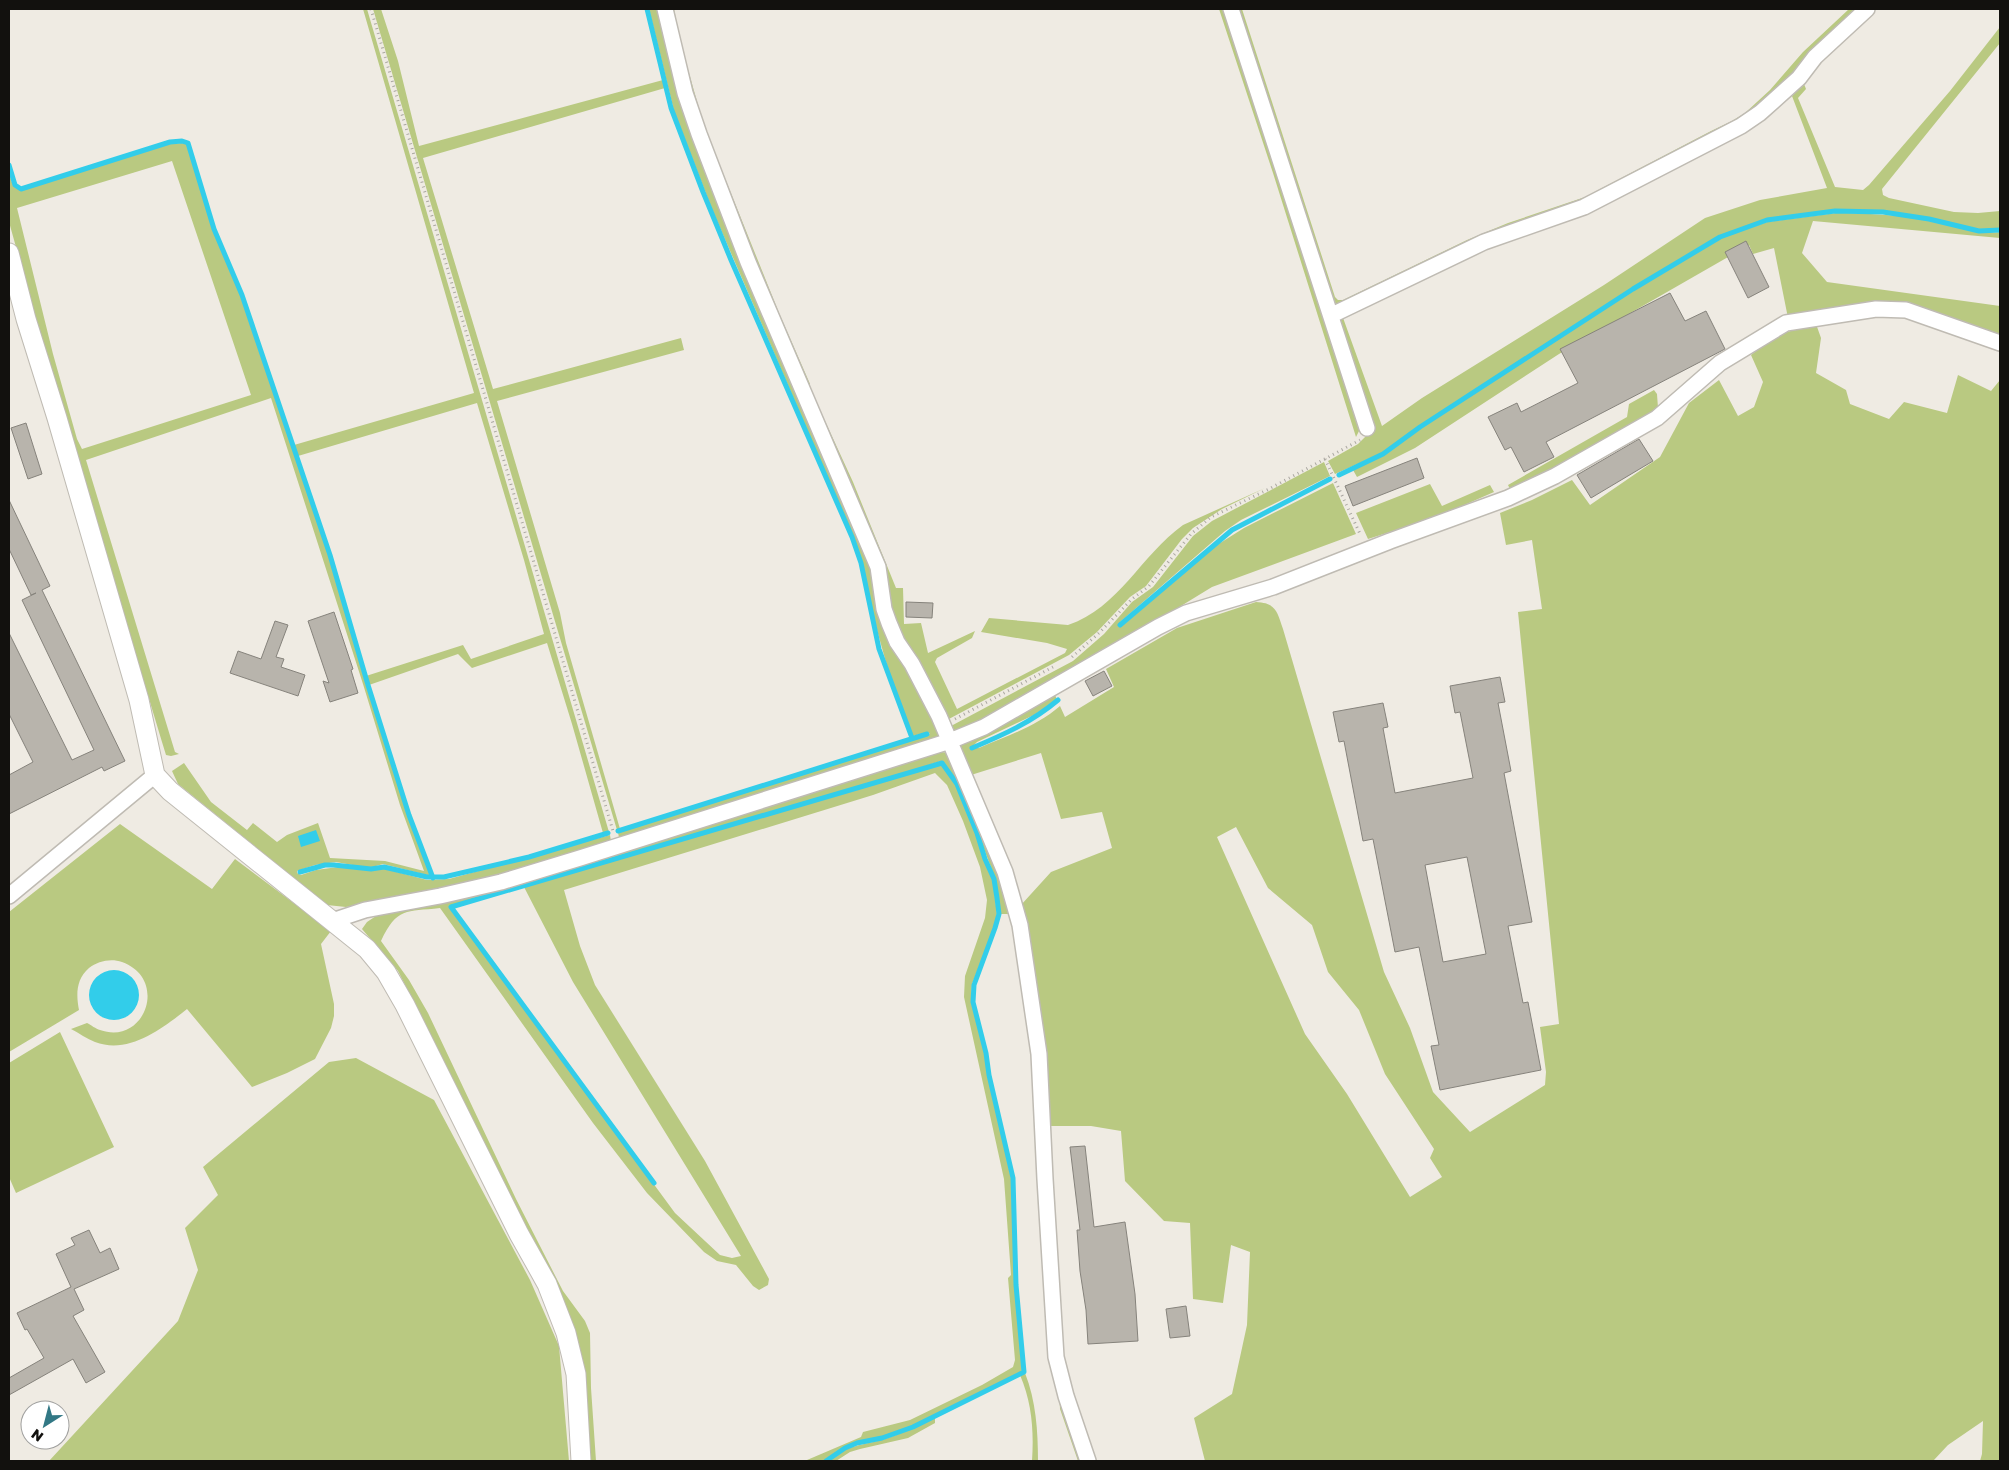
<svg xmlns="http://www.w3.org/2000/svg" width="2009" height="1470" viewBox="0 0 2009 1470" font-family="'Golos Text',sans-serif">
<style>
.green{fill:#b9c981;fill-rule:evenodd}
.water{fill:#32cdea}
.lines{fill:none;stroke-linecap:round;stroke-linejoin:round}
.stream{stroke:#32cdea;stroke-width:5}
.building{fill:#b8b4ac;stroke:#86837c;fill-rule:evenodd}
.minor-casing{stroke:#bfbbb3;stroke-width:18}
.tertiary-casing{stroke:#bfbbb3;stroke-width:21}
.path{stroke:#aaa7a1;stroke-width:3;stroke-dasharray:1 4;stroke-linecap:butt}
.minor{stroke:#fff;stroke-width:15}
.tertiary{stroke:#fff;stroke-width:19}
</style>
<rect width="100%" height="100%" fill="#efebe3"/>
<path class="green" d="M363 9H367L609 832 603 833 572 724 547 643 472 668 458 654 369 685 366 676 463 645 471 659 544 634 524 560 477 403 298 456 294 445 474 393Z
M373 9H381L398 61 419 146 663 80 665 88 423 158 493 389 681 338 684 350 497 401 560 613 566 643 620 829 617 830Z
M649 9H663L683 92 879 586 945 738 619 838 618 832 930 734 928 732 913 736C902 707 890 678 882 648 871 611 866 573 853 536L712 209 674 111Z
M670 9H674L681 45 704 126 779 313 810 384 806 386 698 120Z
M1219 9H1227L1360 429 1356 437 1273 173Z
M1234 9H1242L1335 297 1338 300H1343L1467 240 1508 223 1585 197 1711 131 1732 121 1745 113 1770 90 1803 52 1849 9H1865L1759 112 1640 176 1333 309Z
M2000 27V43L1882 189 1883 195 1889 198 1954 212 1978 213 2000 211V229H1979L1929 218 1883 211 1836 210 1767 219 1720 236 1632 288 1419 426 1382 453 1335 474 1328 461 1358 444 1367 435 1337 321 1342 315 1382 426 1422 398 1604 285 1705 218 1760 200 1827 188 1792 96 1804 84 1806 89 1798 98 1835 187 1863 190 1869 185 1950 91Z
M182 143 187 144 189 148 213 230 241 296 329 555 366 685 408 815 431 876 383 864 369 868 336 862 315 865 297 871V873L301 875 316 870 338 867 370 870 382 868 427 880 449 879 610 835 611 841 456 889 346 907 327 905 178 784 172 771 184 763 211 802 247 830 253 823 277 842 287 835 318 823 330 858 385 861 424 871 400 805 363 684 271 398 86 460 175 752 179 754 171 756 166 755 162 742 54 383 9 222V171C12 182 12 191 26 189L170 144ZM172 161 251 395 82 449 77 439 53 354 17 208Z
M1836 213C1867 213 1897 215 1928 220 1952 225 1976 235 2000 232V238L1813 221 1802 253 1827 282 2000 306V336L1930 312 1788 318 1774 248 1753 254 1749 245 1559 354 1415 448 1357 477 1353 470 1383 455 1420 428 1567 333 1633 290 1721 238 1767 222Z
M1816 324 1821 338 1816 373 1846 390 1850 404 1889 419 1904 402 1947 413 1958 375 1991 391 2000 380V1461H1980L1982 1454 1983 1421 1948 1445 1933 1461H1205L1194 1418 1232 1394 1247 1325 1250 1252 1231 1245 1223 1303 1193 1299 1190 1223 1164 1221 1125 1181 1121 1131 1091 1126H1050L1043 1027 1021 905 1051 872 1112 848 1102 812 1061 819 1041 753 971 775 957 743 1054 692 1057 700 1034 715 977 742 971 748H979C1007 736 1037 726 1060 706L1065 717 1114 687 1106 669 1177 628 1256 602C1276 603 1277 611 1283 629L1384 972 1410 1028 1433 1092 1470 1132 1545 1085 1546 1072 1540 1027 1559 1024 1518 612 1542 609 1532 540 1506 545 1500 513 1532 500 1572 480 1590 505 1660 457 1689 403 1719 380 1738 416 1754 407 1763 382 1751 355 1776 335ZM1236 827 1268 888 1312 925 1328 972 1359 1010 1385 1074 1434 1149 1430 1158 1442 1177 1410 1197 1347 1094 1305 1034 1217 837Z
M1654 390 1657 394 1658 408 1647 420 1511 491 1508 485 1627 417 1629 404Z
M819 408 853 482 896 588H903L904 624 921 623 928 653 975 631 972 638 937 658 935 662 957 709 1065 653 1067 649 1047 643 981 632 989 618 1068 625C1119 608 1141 555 1183 525L1265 488 1222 509 1193 528 1182 539 1146 586 1130 597 1097 632 1069 655 947 720 895 631 889 599V582L817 409Z
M1324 462 1330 476 1241 520 1225 531 1120 622 1123 625 1217 545 1244 528 1333 483 1356 534 1212 587 1078 669 955 735 951 726 1073 661 1104 634 1132 602 1153 587 1193 536 1212 521Z
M1430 484 1442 506 1490 485 1494 492 1437 517 1368 539 1356 513Z
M941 752 951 753 1012 909 1033 1034 1010 914H1000L995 878 978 833 958 784 941 761 860 787 450 907 675 1213 720 1255 732 1258 741 1256 573 982 524 887 860 789 942 764 956 785 976 833 984 859 993 879 995 898 997 914 994 928 972 984 971 1002 985 1053 988 1075 1011 1178 1015 1285 1022 1371 912 1426 882 1437 857 1442 833 1454 824 1461 807 1460 861 1437 863 1432 910 1420 982 1385 1013 1367 1015 1360 1008 1278 1011 1275 1004 1179 964 997 965 976 985 918 987 900 980 867 963 821 947 785 935 773 873 795 564 890 580 946 595 985 705 1161 769 1279 768 1285 759 1290 753 1286 736 1265 717 1261 704 1252 647 1193 593 1123 440 908C406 912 397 907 381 941L409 980 428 1013 516 1199 563 1291 585 1321 590 1333 591 1388 596 1461H589L582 1380 420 1015 398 971 362 929 367 922 382 912Z
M120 824 212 889 235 859 331 931 321 944 334 1004V1016L331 1028 315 1059 287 1073 252 1087 187 1009C163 1028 129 1055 95 1042 87 1039 79 1033 71 1029L87 1023C91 1025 96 1029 100 1030 145 1046 169 979 122 962 111 958 98 961 89 968 76 979 76 995 79 1010L9 1052V912Z
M60 1032 114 1147 16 1193 9 1177V1063Z
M356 1058 434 1100 530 1280 559 1346 569 1461H49L178 1321 198 1270 185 1228 218 1195 203 1167 329 1062Z
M1025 1373C1036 1401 1038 1431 1038 1461H1032C1034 1431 1032 1403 1020 1375Z
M1059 1385 1083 1461H1078L1060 1409Z
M935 1417V1423L908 1438 860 1449 850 1452 836 1461H828C847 1445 863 1445 885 1439 902 1433 920 1426 935 1417Z"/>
<path class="water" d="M316 830 320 841 301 847 298 836Z
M89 995a25 25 0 1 1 50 0a25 25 0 1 1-50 0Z"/>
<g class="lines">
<path class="stream" d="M647 9 671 108 703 192 731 260 852 537 861 563 879 649 912 738
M9 165 15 185 21 189 170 142 182 141 188 143 214 229 242 295 330 555 368 685 409 815 433 878
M1339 475 1383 454 1420 427 1633 289 1720 237 1767 220 1835 211 1883 212 1929 219 1979 231 2000 230
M1120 625 1232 530 1330 479
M972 748C1003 735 1032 722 1058 700
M618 831 927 734
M300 872 325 865H334L371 869 384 867 427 877H444L529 857 608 833
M654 1183 451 907 942 763 957 784 977 833 985 859 994 879 997 898 999 914 995 928 974 985 973 1002 986 1053 989 1075 1013 1178 1016 1285 1024 1372 913 1427 882 1438 857 1443 845 1448 826 1461"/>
</g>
<path class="building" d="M1746 241 1769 287 1748 298 1725 252Z
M1670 293 1685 321 1706 311 1725 349 1546 442 1554 457 1524 472 1511 447 1505 450 1488 417 1517 403 1521 412 1578 383 1560 349Z
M26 423 42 474 28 479 11 428Z
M1639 439 1653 461 1591 498 1577 475Z
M1417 458 1424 478 1353 506 1345 486Z
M9 500 50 586 42 590 125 761 104 771 102 767 9 814V775L33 762 9 714V633L72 760 94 750 22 600 36 593 31 595 9 549Z
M906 602 933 603 932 618 906 617Z
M334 612 353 669 351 670 358 693 330 702 323 681 329 683 308 621Z
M275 621 288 625 276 657 284 659 281 667 305 675 298 696 230 673 238 651 261 659Z
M1104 671 1112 686 1093 696 1085 681Z
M1500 677 1505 702 1498 703 1511 771 1504 773 1532 922 1508 926 1523 1003 1528 1002 1541 1070 1440 1090 1431 1046 1439 1045 1419 947 1395 952 1373 839 1363 841 1344 741 1339 742 1333 712 1383 703 1388 727 1383 728 1395 793 1473 778 1460 712 1455 713 1450 686ZM1467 857 1486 954 1443 962 1425 865Z
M1085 1146 1094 1227 1125 1222 1135 1294 1138 1341 1088 1344 1086 1310 1080 1271 1077 1230H1080L1070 1147Z
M89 1230 100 1253 110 1248 119 1269 74 1289 84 1310 73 1316 105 1372 86 1383 73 1359 9 1395V1378L44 1358 27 1329 25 1330 17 1313 71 1287 56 1254 75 1245 71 1238Z
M1186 1306 1190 1336 1170 1338 1166 1309Z"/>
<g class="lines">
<defs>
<path id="minor" d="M665 9 685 93 699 134 748 262 878 567 884 609 889 623 897 642 912 664 939 716 1005 872 1020 925 1039 1054 1045 1179 1056 1357 1066 1396 1088 1461
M1231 9 1367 428
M1332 315 1484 242 1584 207 1741 126 1760 113 1799 78 1815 57 1867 9
M9 896 155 775
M332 921 365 910 440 896 501 882 580 858 950 741 984 727 1158 627 1186 613 1273 587 1390 541 1508 498 1555 476 1657 418 1720 363 1786 323 1876 309 1906 310 2000 343"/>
<path id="tertiary" d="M9 253 26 319 57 418 139 700 155 775 170 791 367 949 386 972 405 1005 519 1234 547 1284 566 1333 576 1374 581 1461"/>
</defs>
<use href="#minor" class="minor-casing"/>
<use href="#tertiary" class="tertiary-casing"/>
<path class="path" d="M371 9 613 831
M1325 459 1361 536
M1072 657 1099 633 1132 599 1149 586 1191 534 1211 517 1269 489 1360 440
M955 719 1053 667"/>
<use href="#minor" class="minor"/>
<use href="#tertiary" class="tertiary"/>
</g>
<rect width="2009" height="1470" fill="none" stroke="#12110e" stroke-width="20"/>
<g transform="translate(45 1425) rotate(216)"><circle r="24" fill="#ffffff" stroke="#a0a09f"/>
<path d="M0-4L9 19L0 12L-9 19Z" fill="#327885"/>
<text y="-8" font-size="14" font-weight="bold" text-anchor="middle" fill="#12110e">N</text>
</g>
</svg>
